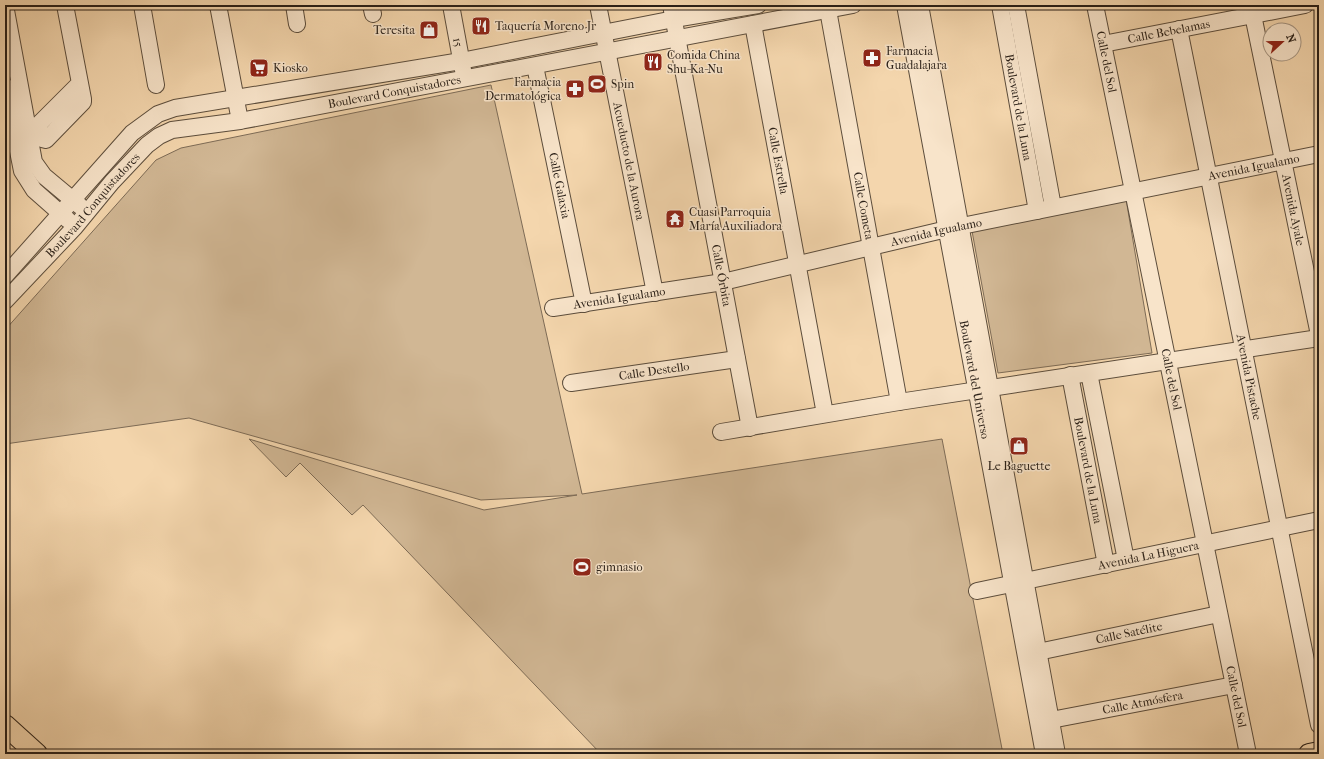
<svg xmlns="http://www.w3.org/2000/svg" width="1324" height="759" viewBox="0 0 1324 759" font-family="'IM FELL French Canon',serif">
<style>
.green{fill:#d1b794;stroke:#7d6b56}
.lines{fill:none;stroke-linecap:round;stroke-linejoin:round}
.minor-casing{stroke:#5c4d3c;stroke-width:18}
.major-casing{stroke:#291f17;stroke-width:22}
.minor{stroke:#f8e4ca;stroke-width:16}
.major{stroke:#f4d6ad;stroke-width:20}
.labels{text-anchor:middle;dominant-baseline:central;stroke-width:3;stroke-linejoin:round;paint-order:stroke}
.poi-label{font-size:12px;fill:#291f17;stroke:#f8e4ca;text-anchor:start}
.street-label{font-size:12px;fill:#291f17;stroke:#f8e4ca}
</style>
<rect width="100%" height="100%" fill="#f4d6ad"/>
<filter id="stains"><feTurbulence type="fractalNoise" baseFrequency=".005" numOctaves="4"/><feColorMatrix values="0 0 0 0 .2 0 0 0 0 .09 0 0 0 0 .02 0 0 0 .5 -.17"/></filter>
<radialGradient id="worn" r=".72"><stop offset=".6" stop-color="#630" stop-opacity="0"/><stop offset="1" stop-color="#630" stop-opacity=".3"/></radialGradient>
<path class="green" d="M491 85 582 494 942 439 1003 754H601L363 505 352 515 300 463 286 477 249 439 484 510 577 495 481 500 189 418 5 444V330L156 160 181 148Z
M1126 199 1152 353 998 373 972 231Z"/>
<g class="lines">
<defs>
<g id="minor">
<path d="M5 5 34 162 44 176 80 206"/>
<path d="M65 5 83 99V102L46 140 42 139 38 129 40 123 80 83"/>
<path d="M142 5 156 85"/>
<path d="M218 5 240 121"/>
<path d="M294 5 297 24"/>
<path d="M371 5 373 14"/>
<path id="s1" d="M451 5 463 70"/>
<path id="s2" d="M598 5 655 293"/>
<path id="s3" d="M671 5 750 428"/>
<path id="s4" d="M905 5 1044 754"/>
<path d="M920 5 1057 754"/>
<path id="s5" d="M1000 5 1037 211"/>
<path d="M1016 5 1053 207"/>
<path id="s6" d="M1095 5 1248 754"/>
<path id="s7" d="M828 10 899 402"/>
<path id="s8" d="M1253 15 1319 335"/>
<path id="s9" d="M753 24 825 414"/>
<path id="s10" d="M1179 29 1319 725"/>
<path id="s11" d="M1103 44 1305 5"/>
<path id="s12" d="M535 66 584 304"/>
<path d="M5 86 22 171 34 190 68 220"/>
<path d="M5 276 132 133 158 114 175 108 461 61 674 19 758 5"/>
<path id="s13" d="M5 301 75 227 112 182 147 145 159 136 172 130 240 121 853 5"/>
<path id="s14" d="M553 308 723 282 947 229 1319 154"/>
<path d="M1089 373 1126 560"/>
<path id="s15" d="M1070 375 1106 565"/>
<path id="s16" d="M571 383 737 359"/>
<path d="M721 432 899 402 1319 338"/>
<path id="s17" d="M977 591 1319 520"/>
<path id="s18" d="M1038 652 1219 614"/>
<path id="s19" d="M1041 724 1051 720 1234 685"/>
</g>
<path id="major" d="M5 725 37 754
M1309 754 1319 752"/>
</defs>
<use href="#minor" class="minor-casing"/>
<use href="#major" class="major-casing"/>
<use href="#minor" class="minor"/>
<use href="#major" class="major"/>
</g>
<defs>
<symbol id="restaurant-square" viewBox="-11 -11 22 22"><rect x="-9" y="-9" width="18" height="18" rx="4" fill="#8f2418" stroke="#f8e4ca"/><path d="M-5-6h1v4h1v-4h1v4h1v-4h1v5L-1.5 .5V6h-2V.5L-5-1ZM5-6V6H3V1.5H1.5Q1.5-4 5-6Z" fill="#fff"/></symbol>
<symbol id="shop-square" viewBox="-11 -11 22 22"><rect x="-9" y="-9" width="18" height="18" rx="4" fill="#8f2418" stroke="#f8e4ca"/><path d="M-5-2.5h2.3a2.7 3.5 0 0 1 5.4 0H5L5.5 6h-11ZM-1.5-2.5h3a1.5 2.3 0 0 0-3 0Z" fill="#fff"/></symbol>
<symbol id="pharmacy-square" viewBox="-11 -11 22 22"><rect x="-9" y="-9" width="18" height="18" rx="4" fill="#8f2418" stroke="#f8e4ca"/><path d="M-2-6h4v4h4v4h-4v4h-4v-4h-4v-4h4Z" fill="#fff"/></symbol>
<symbol id="supermarket-square" viewBox="-11 -11 22 22"><rect x="-9" y="-9" width="18" height="18" rx="4" fill="#8f2418" stroke="#f8e4ca"/><path d="M-6-5.5h2.5l.6 2H6L4.5 2H-2.5L-4.4-4H-6ZM-1.5 3.2a1.3 1.3 0 1 0 .1 0ZM3 3.2a1.3 1.3 0 1 0 .1 0Z" fill="#fff"/></symbol>
<symbol id="stadium-square" viewBox="-11 -11 22 22"><rect x="-9" y="-9" width="18" height="18" rx="4" fill="#8f2418" stroke="#f8e4ca"/><path d="M0-5a6.5 5 0 1 0 0 10a6.5 5 0 1 0 0-10ZM-3.5-1.8h7v3.6h-7Z" fill="#fff"/></symbol>
<symbol id="temple-square" viewBox="-11 -11 22 22"><rect x="-9" y="-9" width="18" height="18" rx="4" fill="#8f2418" stroke="#f8e4ca"/><path d="M0-6L5-2H3V0L6.5 2.5H4V6H1.5V3h-3V6H-4V2.5H-6.5L-3 0V-2H-5Z" fill="#fff"/></symbol>
</defs>
<g fill-rule="evenodd">
<use href="#restaurant-square" x="470" y="15" width="22" height="22"/>
<use href="#shop-square" x="418" y="19" width="22" height="22"/>
<use href="#pharmacy-square" x="861" y="47" width="22" height="22"/>
<use href="#restaurant-square" x="642" y="51" width="22" height="22"/>
<use href="#supermarket-square" x="248" y="57" width="22" height="22"/>
<use href="#stadium-square" x="586" y="73" width="22" height="22"/>
<use href="#pharmacy-square" x="564" y="78" width="22" height="22"/>
<use href="#temple-square" x="664" y="208" width="22" height="22"/>
<use href="#shop-square" x="1008" y="435" width="22" height="22"/>
<use href="#stadium-square" x="571" y="556" width="22" height="22"/>
</g>
<g class="labels">
<g class="poi-label">
<text x="495" y="26">Taquería Moreno Jr</text>
<text x="415" y="30" text-anchor="end">Teresita</text>
<text x="886" y="51">Farmacia<tspan x="886" dy="14">Guadalajara</tspan></text>
<text x="667" y="55">Comida China<tspan x="667" dy="14">Shu-Ka-Nu</tspan></text>
<text x="273" y="68">Kiosko</text>
<text x="561" y="82" text-anchor="end">Farmacia<tspan x="561" dy="14">Dermatológica</tspan></text>
<text x="611" y="84">Spin</text>
<text x="689" y="212">Cuasi Parroquia<tspan x="689" dy="14">María Auxiliadora</tspan></text>
<text x="1019" y="466" text-anchor="middle">Le Baguette</text>
<text x="596" y="567">gimnasio</text>
</g>
<g class="street-label">
<text stroke="none"><textPath href="#s11" startOffset="67">Calle Bebelamas</textPath></text>
<text stroke="none"><textPath href="#s1" startOffset="38">15</textPath></text>
<text stroke="none"><textPath href="#s6" startOffset="58">Calle del Sol</textPath></text>
<text stroke="none"><textPath href="#s13" startOffset="466">Boulevard Conquistadores</textPath></text>
<text stroke="none"><textPath href="#s5" startOffset="104">Boulevard de la Luna</textPath></text>
<text stroke="none"><textPath href="#s9" startOffset="139">Calle Estrella</textPath></text>
<text stroke="none"><textPath href="#s2" startOffset="159">Acueducto de la Aurora</textPath></text>
<text stroke="none"><textPath href="#s14" startOffset="715">Avenida Igualamo</textPath></text>
<text stroke="none"><textPath href="#s12" startOffset="122">Calle Galaxia</textPath></text>
<text stroke="none"><textPath href="#s13" startOffset="130">Boulevard Conquistadores</textPath></text>
<text stroke="none"><textPath href="#s7" startOffset="199">Calle Cometa</textPath></text>
<text stroke="none"><textPath href="#s8" startOffset="199">Avenida Ayale</textPath></text>
<text stroke="none"><textPath href="#s14" startOffset="391">Avenida Igualamo</textPath></text>
<text stroke="none"><textPath href="#s3" startOffset="275">Calle Órbita</textPath></text>
<text stroke="none"><textPath href="#s14" startOffset="67">Avenida Igualamo</textPath></text>
<text stroke="none"><textPath href="#s16" startOffset="84">Calle Destello</textPath></text>
<text stroke="none"><textPath href="#s10" startOffset="355">Avenida Pistache</textPath></text>
<text stroke="none"><textPath href="#s4" startOffset="381">Boulevard del Universo</textPath></text>
<text stroke="none"><textPath href="#s6" startOffset="382">Calle del Sol</textPath></text>
<text stroke="none"><textPath href="#s15" startOffset="97">Boulevard de la Luna</textPath></text>
<text stroke="none"><textPath href="#s17" startOffset="175">Avenida La Higuera</textPath></text>
<text stroke="none"><textPath href="#s18" startOffset="93">Calle Satélite</textPath></text>
<text stroke="none"><textPath href="#s6" startOffset="706">Calle del Sol</textPath></text>
<text stroke="none"><textPath href="#s19" startOffset="104">Calle Atmósfera</textPath></text>
</g>
</g>
<rect width="1324" height="759" fill="none" stroke="#f4d6ad" stroke-width="20"/>
<rect x="6" y="6" width="1312" height="747" fill="none" stroke="#291f17" stroke-width="2"/>
<rect x="10" y="10" width="1304" height="739" fill="none" stroke="#291f17"/>
<g transform="translate(1282 42) rotate(68)"><circle r="19" fill="#f8e4ca" stroke="#a59582"/>
<path d="M0-3L7 15L0 10L-7 15Z" fill="#8f2418"/>
<text y="-6" font-size="11" font-weight="bold" text-anchor="middle" fill="#291f17">N</text>
</g>
<rect width="100%" height="100%" filter="url(#stains)"/>
<rect width="100%" height="100%" fill="url(#worn)"/>
</svg>
